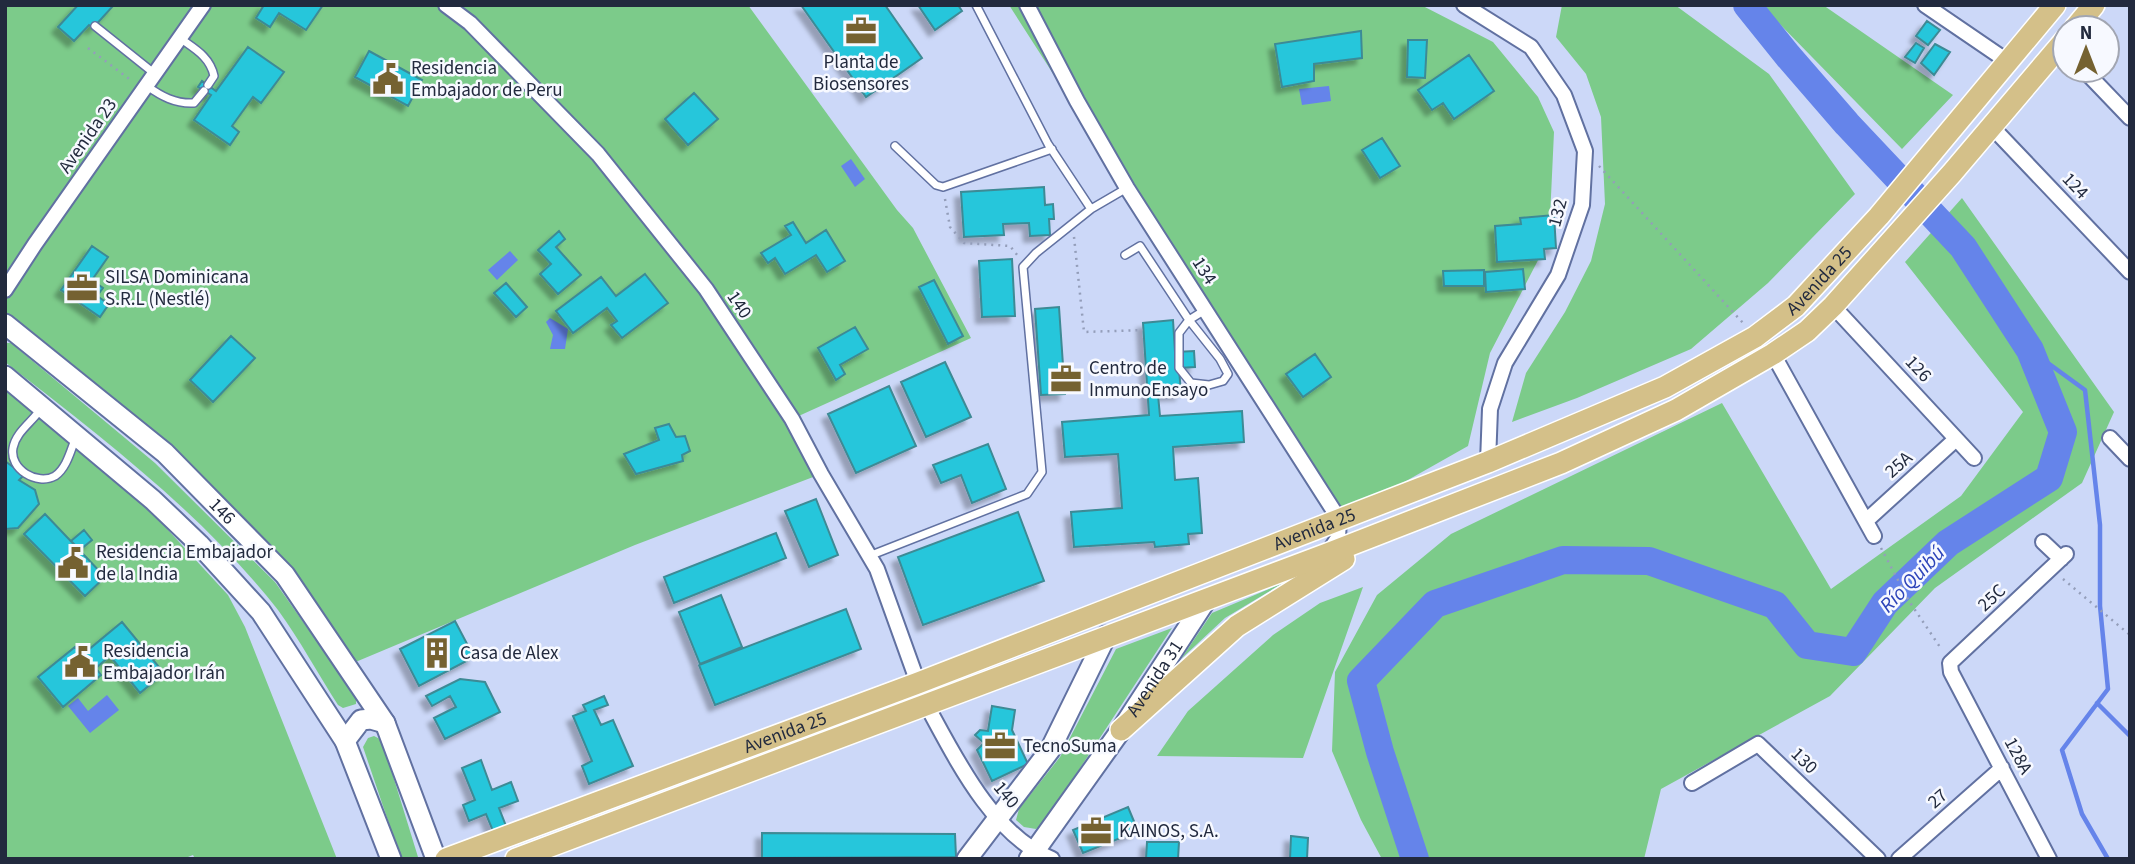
<svg xmlns="http://www.w3.org/2000/svg" width="2135" height="864" viewBox="0 0 2135 864" font-family="'Source Sans 3',sans-serif">
<style>
.green{fill:#7ccb8a}
.water{fill:#6584ea}
.lines{fill:none;stroke-linecap:round;stroke-linejoin:round}
.stream{stroke:#6584ea;stroke-width:4.5}
.river{stroke:#6584ea;stroke-width:28}
.building{fill:#25c6db;stroke:#3d8a95;stroke-width:2;filter:url(#shadow)}
.service-casing{stroke:#6171a1;stroke-width:10}
.minor-casing{stroke:#6171a1;stroke-width:18}
.secondary-casing{stroke:#6171a1;stroke-width:23}
.primary-casing{stroke:#fff;stroke-width:24}
.path{stroke:#949eba;stroke-width:2.5;stroke-dasharray:2 5;stroke-linecap:butt}
.service{stroke:#fff;stroke-width:7}
.minor{stroke:#fff;stroke-width:14}
.secondary{stroke:#fff;stroke-width:19}
.primary{stroke:#d4c089;stroke-width:21}
.labels{text-anchor:middle;dominant-baseline:central;stroke-width:5;stroke-linejoin:round;paint-order:stroke}
.poi-label{font-size:19px;fill:#222a3e;stroke:#f7f9ff;text-anchor:start}
.street-label{font-size:19px;fill:#222a3e;stroke:#f7f9ff}
.water-label{font-size:21px;font-style:italic;fill:#2d44b9;stroke:#f7f9ff}
</style>
<defs>
<filter id="shadow"><feDropShadow dx="-6" dy="6" stdDeviation="2" flood-color="#0004"/></filter>
</defs>
<rect width="100%" height="100%" fill="#ccd8f8"/>
<path class="green" d="M5 5H748L897 210 913 228 971 338 792 419 821 474 635 545 346 666 285 575 165 453 5 324Z
M1009 5H1421L1493 42 1538 97 1554 132 1549 239 1490 353 1468 446 1339 519Z
M1562 5H1675L1769 74 1855 194 1768 283 1691 349 1577 398 1512 422 1526 373 1565 312 1591 261 1605 204 1601 117 1586 74 1556 37Z
M1761 5H1823L1953 95 1902 149Z
M1962 198 2114 412 2082 483 1935 588 1830 696 1661 789 1644 859H1382L1361 820 1332 751 1335 672 1377 595 1451 534 1722 403 1831 589 1961 496 2023 412 1905 262Z
M5 343H11L155 463 275 582 356 697V704L343 708 338 705C318 674 300 640 278 610 202 513 101 437 5 362Z
M5 385 145 505 228 595 245 627 337 859H195L193 855 183 859H5Z
M1283 583 1225 618 1181 659 1212 613Z
M1363 587 1303 758 1157 756 1188 711 1273 635 1320 603Z
M1172 628 1044 823 1036 829 1024 827 1016 820 1019 809 1060 757 1116 649Z
M374 736 382 740 418 857 401 859 363 747 368 738Z"/>
<path class="water" d="M1329 86 1331 101 1302 105 1299 89Z
M851 159 865 179 855 187 841 166Z
M510 251 518 260 497 280 488 270Z
M550 318 568 329 565 349H550L553 335 546 322Z
M107 695 119 710 90 733 68 706 78 698 88 711Z"/>
<g class="lines">
<path class="stream" d="M2030 350 2085 390 2100 525V606L2108 689 2062 750 2082 814 2108 859
M2097 703 2130 736"/>
<path class="river" d="M1415 859 1380 752 1361 681 1435 604 1563 560 1649 561 1775 605 1807 645 1853 652 1885 603 1948 543 2049 478 2063 432 2030 350 1963 247 1847 124 1788 56 1747 5"/>
</g>
<path class="building" d="M78 5 113 6 93 28 89 25 74 41 58 27Z
M264 5H323L306 30 279 13 270 27 256 18Z
M801 5H885L922 58 866 97Z
M918 5H958L962 11 935 30Z
M1927 21 1940 30 1928 45 1916 36Z
M1361 31 1362 58 1314 64V81L1282 87 1275 44Z
M1408 40H1427L1425 78 1407 77Z
M1916 43 1924 48 1915 63 1905 57Z
M1935 44 1950 52 1934 75 1921 63Z
M248 47 284 72 261 103 253 97 232 126 239 132 230 145 194 120 211 95 198 87 202 81 216 91Z
M369 51 422 80 408 106 355 77Z
M1469 55 1494 91 1454 119 1443 103 1432 110 1418 90Z
M694 93 718 119 688 145 665 119Z
M1382 138 1400 166 1380 178 1362 150Z
M1044 187 1045 205 1053 204 1054 219H1049L1050 235 1030 236 1029 223 1003 224 1004 235 964 237 961 192Z
M1554 215 1556 248 1544 249 1545 259 1497 262 1495 226 1521 224 1520 218Z
M793 222 806 243 826 230 845 261 827 272 816 255 785 274 775 258 768 263 761 253 791 235 785 226Z
M559 231 565 239 556 247 581 275 558 294 540 274 551 264 538 250Z
M92 246 108 257 92 280 103 288 97 296 109 304 100 317 61 290Z
M1012 259 1015 316 982 317 979 261Z
M1523 269 1525 289 1486 292 1485 272Z
M1484 270V286H1444L1443 271Z
M645 274 668 303 622 338 611 325 617 321 607 308 573 333 556 311 601 277 616 296Z
M934 280 963 336 948 344 919 287Z
M506 283 527 307 516 317 494 293Z
M1059 307 1065 394 1041 395 1035 309Z
M1173 320 1175 352 1194 351 1195 367 1179 368 1181 394 1158 395 1160 416 1242 411 1244 442 1173 447 1175 480 1198 478 1202 533 1188 534 1189 544 1155 547 1154 542 1074 547 1071 512 1122 508 1118 454 1065 457 1062 422 1149 415 1143 323Z
M855 327 868 349 840 365 845 374 836 380 818 348Z
M231 336 255 358 213 402 190 380Z
M1315 354 1331 377 1303 397 1286 374Z
M945 362 971 417 926 437 901 382Z
M889 386 916 446 856 473 828 414Z
M669 424 676 437 685 436 690 451 682 455 683 461 636 474 624 454 659 440 655 428Z
M988 444 1006 489 972 503 961 475 941 483 933 465Z
M5 461 24 475 19 480 35 490 39 504 18 528 5 529Z
M816 499 838 555 809 567 785 511Z
M1018 512 1044 581 923 625 898 557Z
M45 514 105 577 85 596 24 534Z
M84 530 92 540 80 550 71 541Z
M776 533 786 558 674 603 664 577Z
M721 595 742 647 700 664 679 612Z
M846 609 861 649 715 705 699 665Z
M455 621 474 657 419 686 400 649Z
M122 622 164 673 140 693 110 656 96 668 101 675 63 707 38 677 75 647 82 655Z
M460 679 485 682 500 712 445 739 434 718 456 707 450 696 432 706 426 696Z
M604 696 608 705 594 710 601 725 613 720 633 766 589 784 582 766 592 761 573 716 586 711 583 705Z
M992 706 1015 710 1012 730 1028 764 992 781 977 750 984 743 975 735 980 730 988 731Z
M481 760 492 790 511 782 518 801 499 808 506 826 493 831 486 814 469 821 463 805 475 800 462 768Z
M1128 807 1138 831 1083 853 1073 830Z
M762 833 955 834 956 857 762 858Z
M1291 836 1308 838 1307 859H1290Z
M1147 842H1179L1178 859H1146Z"/>
<g class="lines">
<defs>
<path id="service" d="M976 5 1048 144 1091 209 1127 188
M95 26 155 74
M181 39C195 49 210 57 214 76L208 85
M147 86C161 96 175 104 194 103L204 91
M895 146 936 185 943 187 1052 149
M1125 255 1140 246 1189 320 1220 359 1228 374 1223 381 1209 385 1191 383 1179 368V333L1189 320 1205 310
M42 407C34 421 16 431 13 448 9 469 37 486 55 476 67 468 71 449 76 437
M869 556 1027 494 1042 472 1023 267 1036 253 1091 209"/>
<path id="minor" d="M446 5 470 23 598 154 706 289 792 419 821 474 877 569 918 683
M1027 5 1077 101 1127 188 1339 519 1338 538 1328 553
M1464 5 1531 47 1564 95 1585 151 1582 205 1558 275 1505 363 1490 409 1488 462
M1925 5 2007 61
M2084 70 2130 118
M1992 127 2130 272
M5 290 35 244 203 5
M1833 306 1974 458
M1773 354 1874 536
M2110 438 2130 459
M1867 520 1956 439
M2043 542 2061 559
M926 704C955 757 993 836 1052 859
M1692 783 1758 744 1878 859
M1899 859 2002 768
M2049 859 1951 672 1950 663 2066 554"/>
<g id="secondary">
<path id="s1" d="M5 324 165 453 285 575 385 723 436 859"/>
<path d="M5 376 153 500 199 544 261 612 345 741 391 859"/>
<path d="M345 741 361 720 371 719 385 723"/>
<path d="M967 859 1050 750 1106 636"/>
<path id="s2" d="M1029 859 1121 730 1206 600"/>
</g>
<g id="primary">
<path d="M2075 28 2094 5"/>
<path d="M1121 730 1237 626 1344 559"/>
<path id="s3" d="M446 859 918 683 1488 462 1665 387 1755 337 1796 306 1879 216 2055 5"/>
<path d="M516 859 1327 554 1561 463 1676 410 1773 354 1807 331 1833 306 1952 173 2065 40"/>
</g>
</defs>
<use href="#service" class="service-casing"/>
<use href="#minor" class="minor-casing"/>
<use href="#secondary" class="secondary-casing"/>
<use href="#primary" class="primary-casing"/>
<path class="path" d="M88 48 132 81
M1599 166 1744 324
M945 199 950 227 964 243 1010 246 1018 256
M1074 237 1084 332 1143 330
M1881 548 1909 601 1942 650
M2063 579 2130 635"/>
<use href="#service" class="service"/>
<use href="#minor" class="minor"/>
<use href="#secondary" class="secondary"/>
<use href="#primary" class="primary"/>
</g>
<defs>
<symbol id="office-bare" viewBox="-9 -9 18 18"><path d="M-6-3h4V-5.5h4V-3h4V5H-6ZM-1-4.5V-3h2v-1.5ZM-6 0V1H6V0Z" fill="#756231" stroke="#f7f9ff" stroke-width="2.5" paint-order="stroke"/></symbol>
<symbol id="civic-bare" viewBox="-9 -9 18 18"><path d="M-.6-6.5H3V-4.5H.6V-3L4-1V1h2V6H-6V1h2V-1L-.6-3ZM-1.2 2.5V6h2.4V2.5Z" fill="#756231" stroke="#f7f9ff" stroke-width="2.5" paint-order="stroke"/></symbol>
<symbol id="building-bare" viewBox="-9 -9 18 18"><path d="M-4-6H4V6H1V3H-1V6H-4ZM-2.5-4.3h1.7v1.8h-1.7ZM.8-4.3h1.7v1.8H.8ZM-2.5-1h1.7V.8h-1.7ZM.8-1h1.7V.8H.8Z" fill="#756231" stroke="#f7f9ff" stroke-width="2.5" paint-order="stroke"/></symbol>
</defs>
<g fill-rule="evenodd">
<use href="#office-bare" x="839" y="9" width="44" height="44"/>
<use href="#civic-bare" x="366" y="57" width="44" height="44"/>
<use href="#office-bare" x="60" y="266" width="44" height="44"/>
<use href="#office-bare" x="1044" y="357" width="44" height="44"/>
<use href="#civic-bare" x="51" y="541" width="44" height="44"/>
<use href="#building-bare" x="415" y="631" width="44" height="44"/>
<use href="#civic-bare" x="58" y="640" width="44" height="44"/>
<use href="#office-bare" x="978" y="724" width="44" height="44"/>
<use href="#office-bare" x="1074" y="809" width="44" height="44"/>
</g>
<g class="labels">
<g class="poi-label">
<text x="861" y="62" text-anchor="middle">Planta de<tspan x="861" dy="22">Biosensores</tspan></text>
<text x="411" y="68">Residencia<tspan x="411" dy="22">Embajador de Peru</tspan></text>
<text x="105" y="277">SILSA Dominicana<tspan x="105" dy="22">S.R.L (Nestlé)</tspan></text>
<text x="1089" y="368">Centro de<tspan x="1089" dy="22">InmunoEnsayo</tspan></text>
<text x="96" y="552">Residencia Embajador<tspan x="96" dy="22">de la India</tspan></text>
<text x="103" y="651">Residencia<tspan x="103" dy="22">Embajador Irán</tspan></text>
<text x="460" y="653">Casa de Alex</text>
<text x="1023" y="746">TecnoSuma</text>
<text x="1119" y="831">KAINOS, S.A.</text>
</g>
<g class="street-label">
<text transform="translate(88 136) rotate(-55)">Avenida 23</text>
<text transform="translate(2075 186) rotate(46)">124</text>
<text transform="translate(1558 213) rotate(-75)">132</text>
<text transform="translate(1204 271) rotate(57)">134</text>
<text stroke="none"><textPath href="#s3" startOffset="1496">Avenida 25</textPath></text>
<text transform="translate(739 305) rotate(56)">140</text>
<text transform="translate(1918 369) rotate(47)">126</text>
<text transform="translate(1899 465) rotate(-42)">25A</text>
<text stroke="none"><textPath href="#s1" startOffset="287">146</textPath></text>
<text stroke="none"><textPath href="#s3" startOffset="929">Avenida 25</textPath></text>
<text transform="translate(1992 598) rotate(-43)">25C</text>
<text stroke="none"><textPath href="#s2" startOffset="220">Avenida 31</textPath></text>
<text stroke="none"><textPath href="#s3" startOffset="362">Avenida 25</textPath></text>
<text transform="translate(2018 756) rotate(62)">128A</text>
<text transform="translate(1804 761) rotate(44)">130</text>
<text transform="translate(1006 795) rotate(50)">140</text>
<text transform="translate(1938 799) rotate(-41)">27</text>
</g>
<g class="water-label">
<text transform="translate(1912 579) rotate(-46)">Río Quibú</text>
</g>
</g>
<rect width="2135" height="864" fill="none" stroke="#222a3e" stroke-width="14"/>
<g transform="translate(2086 49)"><circle r="33" fill="#f7f9ff" stroke="#a2a6b2" stroke-width="2"/>
<path d="M0-5L12 26L0 18L-12 26Z" fill="#756231"/>
<text y="-10" font-size="19" font-weight="bold" text-anchor="middle" fill="#222a3e">N</text>
</g>
</svg>
